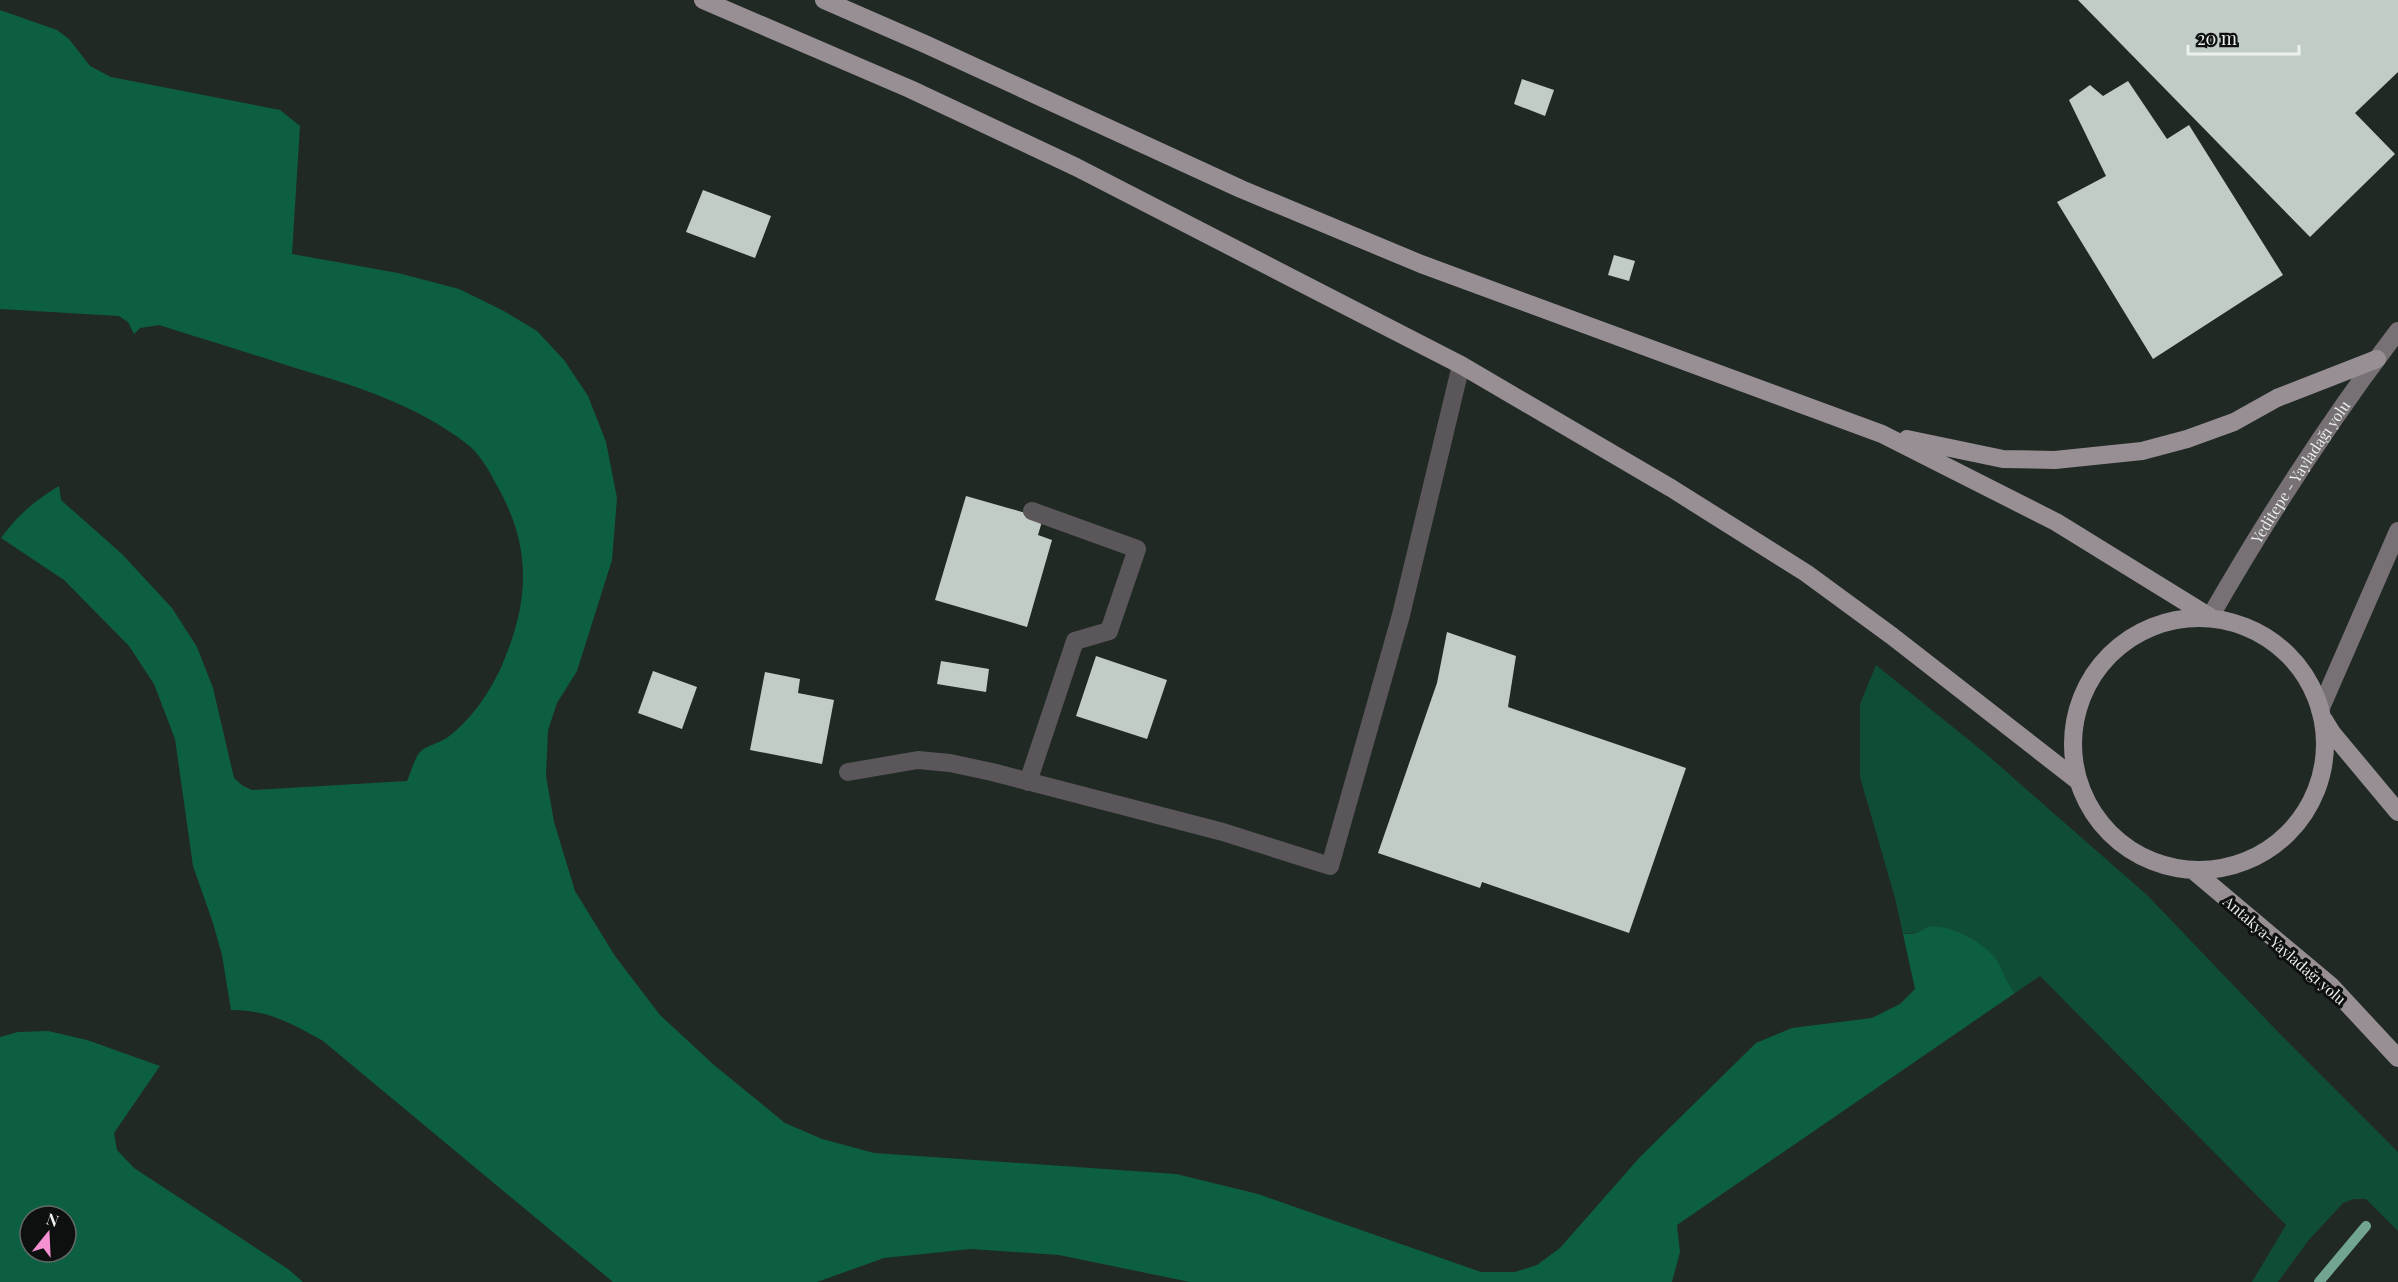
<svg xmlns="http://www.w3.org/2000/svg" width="2398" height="1282" viewBox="0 0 2398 1282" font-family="'Playfair Display',serif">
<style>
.green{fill:#104d36}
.forest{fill:#0d5f42;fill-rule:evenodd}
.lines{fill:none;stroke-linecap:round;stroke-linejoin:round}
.stream{stroke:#71a58f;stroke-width:10}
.building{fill:#c2ccc6}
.minor{stroke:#5a5659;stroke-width:18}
.secondary{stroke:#777175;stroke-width:18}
.trunk{stroke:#978f94;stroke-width:18}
.labels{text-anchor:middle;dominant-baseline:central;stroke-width:6;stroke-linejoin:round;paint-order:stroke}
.street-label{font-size:15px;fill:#ecf1ee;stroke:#0d100f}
</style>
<rect width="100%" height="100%" fill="#212925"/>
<path class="green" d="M1876 665 1985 753 2147 895 2280 1034 2398 1152V1231L2366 1199H2354L2343 1203 2308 1241 2278 1282H2252L2286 1225 2040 976 2015 993 2006 984 1921 932 1903 934 1895 898 1860 777V704Z"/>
<path class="forest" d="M0 10 57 30 69 39 90 66 111 77 280 110 300 126 292 254 398 273 459 289 504 311 537 331 564 360 588 396 606 442 617 498 612 560 577 671 557 703 548 730 546 776 554 822 575 891 615 956 660 1015 714 1065 785 1123 822 1139 874 1153 1176 1174 1258 1194 1481 1272H1515L1537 1265 1560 1248 1640 1157 1756 1043 1792 1028 1872 1018 1900 1004 1915 989 1903 934C1909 934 1916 934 1921 931 1923 930 1927 927 1929 927 1949 923 1987 944 1997 961 2004 972 2006 983 2015 993L1677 1225 1680 1252 1672 1282H1190L1059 1255 971 1249 884 1258 817 1282H613L323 1041C291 1023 268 1010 231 1010L222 955 213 923 193 866 175 739 154 684 129 646 64 580 1 538C19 514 33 502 59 486L61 500 122 554 172 608 197 647 213 688 234 778 243 786 252 790 407 781C411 773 414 759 420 752 427 745 440 743 448 737 471 720 491 691 502 665 530 600 532 546 496 484 489 470 479 453 467 444 416 404 350 384 289 366 246 352 203 339 159 325L140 328 134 334 128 322 119 316 0 309Z
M48 1031 87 1040 160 1066 114 1133 117 1150 134 1168 288 1269 303 1282H0V1037L18 1032ZM30 1216H66V1252H30Z"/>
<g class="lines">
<path class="stream" d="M2319 1282 2366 1226"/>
</g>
<path class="building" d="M2078 0H2398V72L2355 113 2395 154 2310 237Z
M1522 79 1554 90 1545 116 1514 104Z
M2128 81 2167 139 2189 125 2283 275 2153 359 2057 202 2106 176 2069 100 2090 85 2103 96Z
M703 190 771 216 755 258 686 232Z
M1614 255 1635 261 1629 281 1608 275Z
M966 496 1043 518 1038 535 1052 540 1027 627 935 600Z
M1447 632 1516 656 1508 707 1686 768 1629 933 1482 882 1480 888 1378 853 1437 683Z
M1096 656 1167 680 1147 739 1076 716Z
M941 661 989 669 986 692 937 684Z
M653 671 697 687 682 729 638 713Z
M765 672 800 679 798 693 834 700 822 764 750 750Z"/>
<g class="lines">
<path class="minor" d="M848 772 918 760 950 763 992 772 1223 832 1330 866 1401 615 1461 365
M1028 782 1075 641 1109 631 1137 549 1032 511"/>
<g class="secondary">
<path id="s1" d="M2210 617C2267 518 2329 421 2398 331"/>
<path d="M2320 710 2398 531"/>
</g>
<path class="trunk" d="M703 0 910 89 1076 167 1461 365 1671 488 1806 573 1892 636 2078 781
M824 0 925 44 1241 189 1421 264 1882 434 2056 522 2210 617
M1907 439 2003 459 2055 460 2142 451 2187 439 2234 422 2277 398 2377 359
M2073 744a126 126 0 1 1 252 0a126 126 0 1 1-252 0Z
M2324 720 2332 733 2398 812
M2194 871 2331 986 2398 1058"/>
</g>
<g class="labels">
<g class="street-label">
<text stroke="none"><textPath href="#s1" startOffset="171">Yeditepe - Yayladağı yolu</textPath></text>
<text transform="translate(2285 950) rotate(41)">Antakya-Yayladağı yolu</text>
</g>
</g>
<g transform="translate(48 1234) rotate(18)"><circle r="28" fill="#0d100f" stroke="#666a68" stroke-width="1.5"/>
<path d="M0-4.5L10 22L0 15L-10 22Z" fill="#f591d2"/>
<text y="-9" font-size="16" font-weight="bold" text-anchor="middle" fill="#ecf1ee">N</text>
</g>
<path d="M2188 45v9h111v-9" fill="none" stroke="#ecf1ee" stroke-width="3"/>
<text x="2197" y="45" font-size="18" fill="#ecf1ee" stroke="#0d100f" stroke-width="4.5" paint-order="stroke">20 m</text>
</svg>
